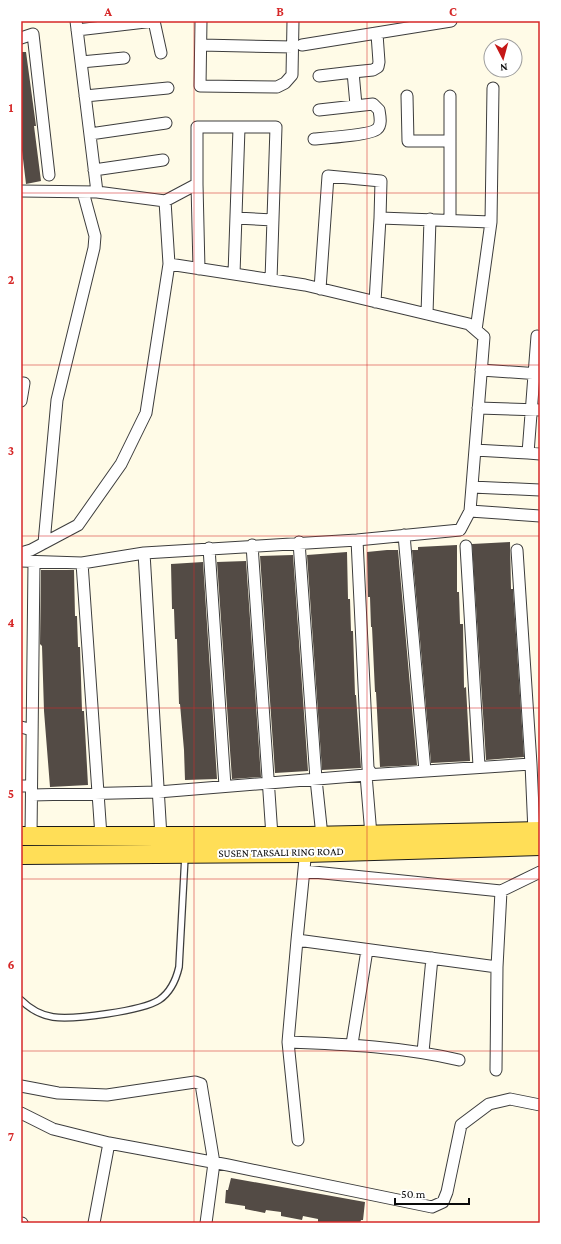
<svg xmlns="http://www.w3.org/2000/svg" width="561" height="1244" viewBox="0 0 561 1244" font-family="'Crimson Pro',serif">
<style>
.building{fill:#534b45}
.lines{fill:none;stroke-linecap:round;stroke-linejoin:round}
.service-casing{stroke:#3d3d3d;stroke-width:8}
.minor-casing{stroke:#3d3d3d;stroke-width:13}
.primary-casing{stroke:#1b1b1b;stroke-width:20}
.service{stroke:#fff;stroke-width:5.5}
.minor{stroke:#fff;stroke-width:11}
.primary{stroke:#ffde57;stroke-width:18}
.grid{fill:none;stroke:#d62828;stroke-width:1;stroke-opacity:0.55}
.labels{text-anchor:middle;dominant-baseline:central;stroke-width:4;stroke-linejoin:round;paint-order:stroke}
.street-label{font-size:11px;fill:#0a0a0a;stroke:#fff}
.neatline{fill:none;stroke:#d62828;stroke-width:1.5}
.grid-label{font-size:13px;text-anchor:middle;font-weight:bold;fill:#d62828}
</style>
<rect width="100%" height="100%" fill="#fffbe7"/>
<path class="building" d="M21 52H26L36 126H34L41 181 26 184 21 142Z
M510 542 511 589H513L524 757 486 760 472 544Z
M457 545V592H459L460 624H463L464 688 466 687 470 761 431 763 412 550H418V547Z
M387 550H398L417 765 380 767 376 692H375L372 627H371L370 597H368L367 552Z
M347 552 348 599H350L351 631H353L355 695H356L361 768 322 770 307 555Z
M293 555 308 771 275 773 260 556Z
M246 561 261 777 232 779 217 562Z
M203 562 217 779 185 780 184 750 180 704H179L177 639H175L174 609H172L171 564Z
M41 570H74L75 616H77L78 647H80L82 711H84L88 785 50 787 44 711 42 646 40 644Z
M231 1178 365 1202 363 1220H361L360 1223H318V1219L303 1216 302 1220 281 1216V1212L266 1210 265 1213 245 1209V1206L225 1203 226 1190H228Z"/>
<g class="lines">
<defs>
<path id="service" d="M21 1000C30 1009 40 1015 53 1017 73 1020 142 1011 159 1000 171 992 176 980 179 967L185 856"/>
<path id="minor" d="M76 21 97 192
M201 21 200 86 277 87 285 83 292 75 293 21
M77 30 154 21 161 53
M21 38 33 34 49 175
M201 45 293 47
M302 45 451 21
M81 62 124 58
M319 76 353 72
M85 96 168 88
M407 96 408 141H450
M450 96V220
M356 105 353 72 373 70 378 67 379 62 377 34
M90 134 166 123
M314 139C326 138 371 135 377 129 382 125 380 116 379 110L373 104 319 110
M94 170 163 160
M197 184 199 269
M21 191 97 192 165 201 169 264 305 285 469 324 484 337 470 511 540 516
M165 201 197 184V127H276L271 280
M236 218 273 220
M491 222 493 88
M234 274 239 128
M320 289 328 176 381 181 380 218
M375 302 380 218 491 222 476 330
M427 314 430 219
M537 336 528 453 540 454
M481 370 540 374
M21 383H24L21 401
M478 408 540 410
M475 450 528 453
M472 487 540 490
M404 535 425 771
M357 540 368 768 371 773 366 775 531 764
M299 542 316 779 322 836
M44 543 57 400 94 248 95 236 83 192
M252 545 272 836
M466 546 479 766
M209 548 225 786
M517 550 531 764 534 832
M21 553 31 550 78 525 121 464 146 413 169 264
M21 561 82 563 144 553
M82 563 101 836
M21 727 32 730
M21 786H31
M32 795 158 792 366 775 371 835
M31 836 34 562
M161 837 144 553 357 540 460 530 470 511
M306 849 297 940 497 967 501 891 540 872
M304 871 501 891
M297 940 288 1042 298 1140
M288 1042C346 1044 403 1047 459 1060
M352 1044 367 950
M423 1052 432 958
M496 1070 497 967
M21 1086 58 1093 107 1095 195 1082 201 1084 214 1163 206 1223
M21 1113 53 1129 109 1143
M21 1223H22
M94 1223 109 1143 228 1165 432 1207 443 1202 447 1192 461 1125 489 1104 510 1099 540 1105"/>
<path id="primary" d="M21 836H308L540 831
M21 855 306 853 540 846"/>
</defs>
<use href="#service" class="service-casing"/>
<use href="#minor" class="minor-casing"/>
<use href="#primary" class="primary-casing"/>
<use href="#service" class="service"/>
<use href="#minor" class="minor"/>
<use href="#primary" class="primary"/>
</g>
<path class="grid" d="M194 21V1223M367 21V1223M21 193H540M21 365H540M21 536H540M21 708H540M21 879H540M21 1051H540"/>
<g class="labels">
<g class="street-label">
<text transform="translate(281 852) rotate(-1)">SUSEN TARSALI RING ROAD</text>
</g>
</g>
<rect width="561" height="1244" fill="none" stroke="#ffffff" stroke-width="44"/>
<g transform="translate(503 58) rotate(174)"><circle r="19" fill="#ffffff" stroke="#9d9d9d"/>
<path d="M0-3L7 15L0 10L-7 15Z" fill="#c51717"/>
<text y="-6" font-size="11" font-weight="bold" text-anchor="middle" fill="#0a0a0a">N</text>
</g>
<path d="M395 1198v6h74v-6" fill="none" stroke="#0a0a0a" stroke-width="2"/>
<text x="401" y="1198" font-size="12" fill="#0a0a0a" stroke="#ffffff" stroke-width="3" paint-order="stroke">50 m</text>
<rect x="22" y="22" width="517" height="1200" class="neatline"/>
<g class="grid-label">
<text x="108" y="16">A</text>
<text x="280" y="16">B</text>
<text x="453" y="16">C</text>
<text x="11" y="112">1</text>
<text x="11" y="284">2</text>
<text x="11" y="455">3</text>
<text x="11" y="627">4</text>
<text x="11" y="798">5</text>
<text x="11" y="969">6</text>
<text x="11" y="1141">7</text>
</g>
</svg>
